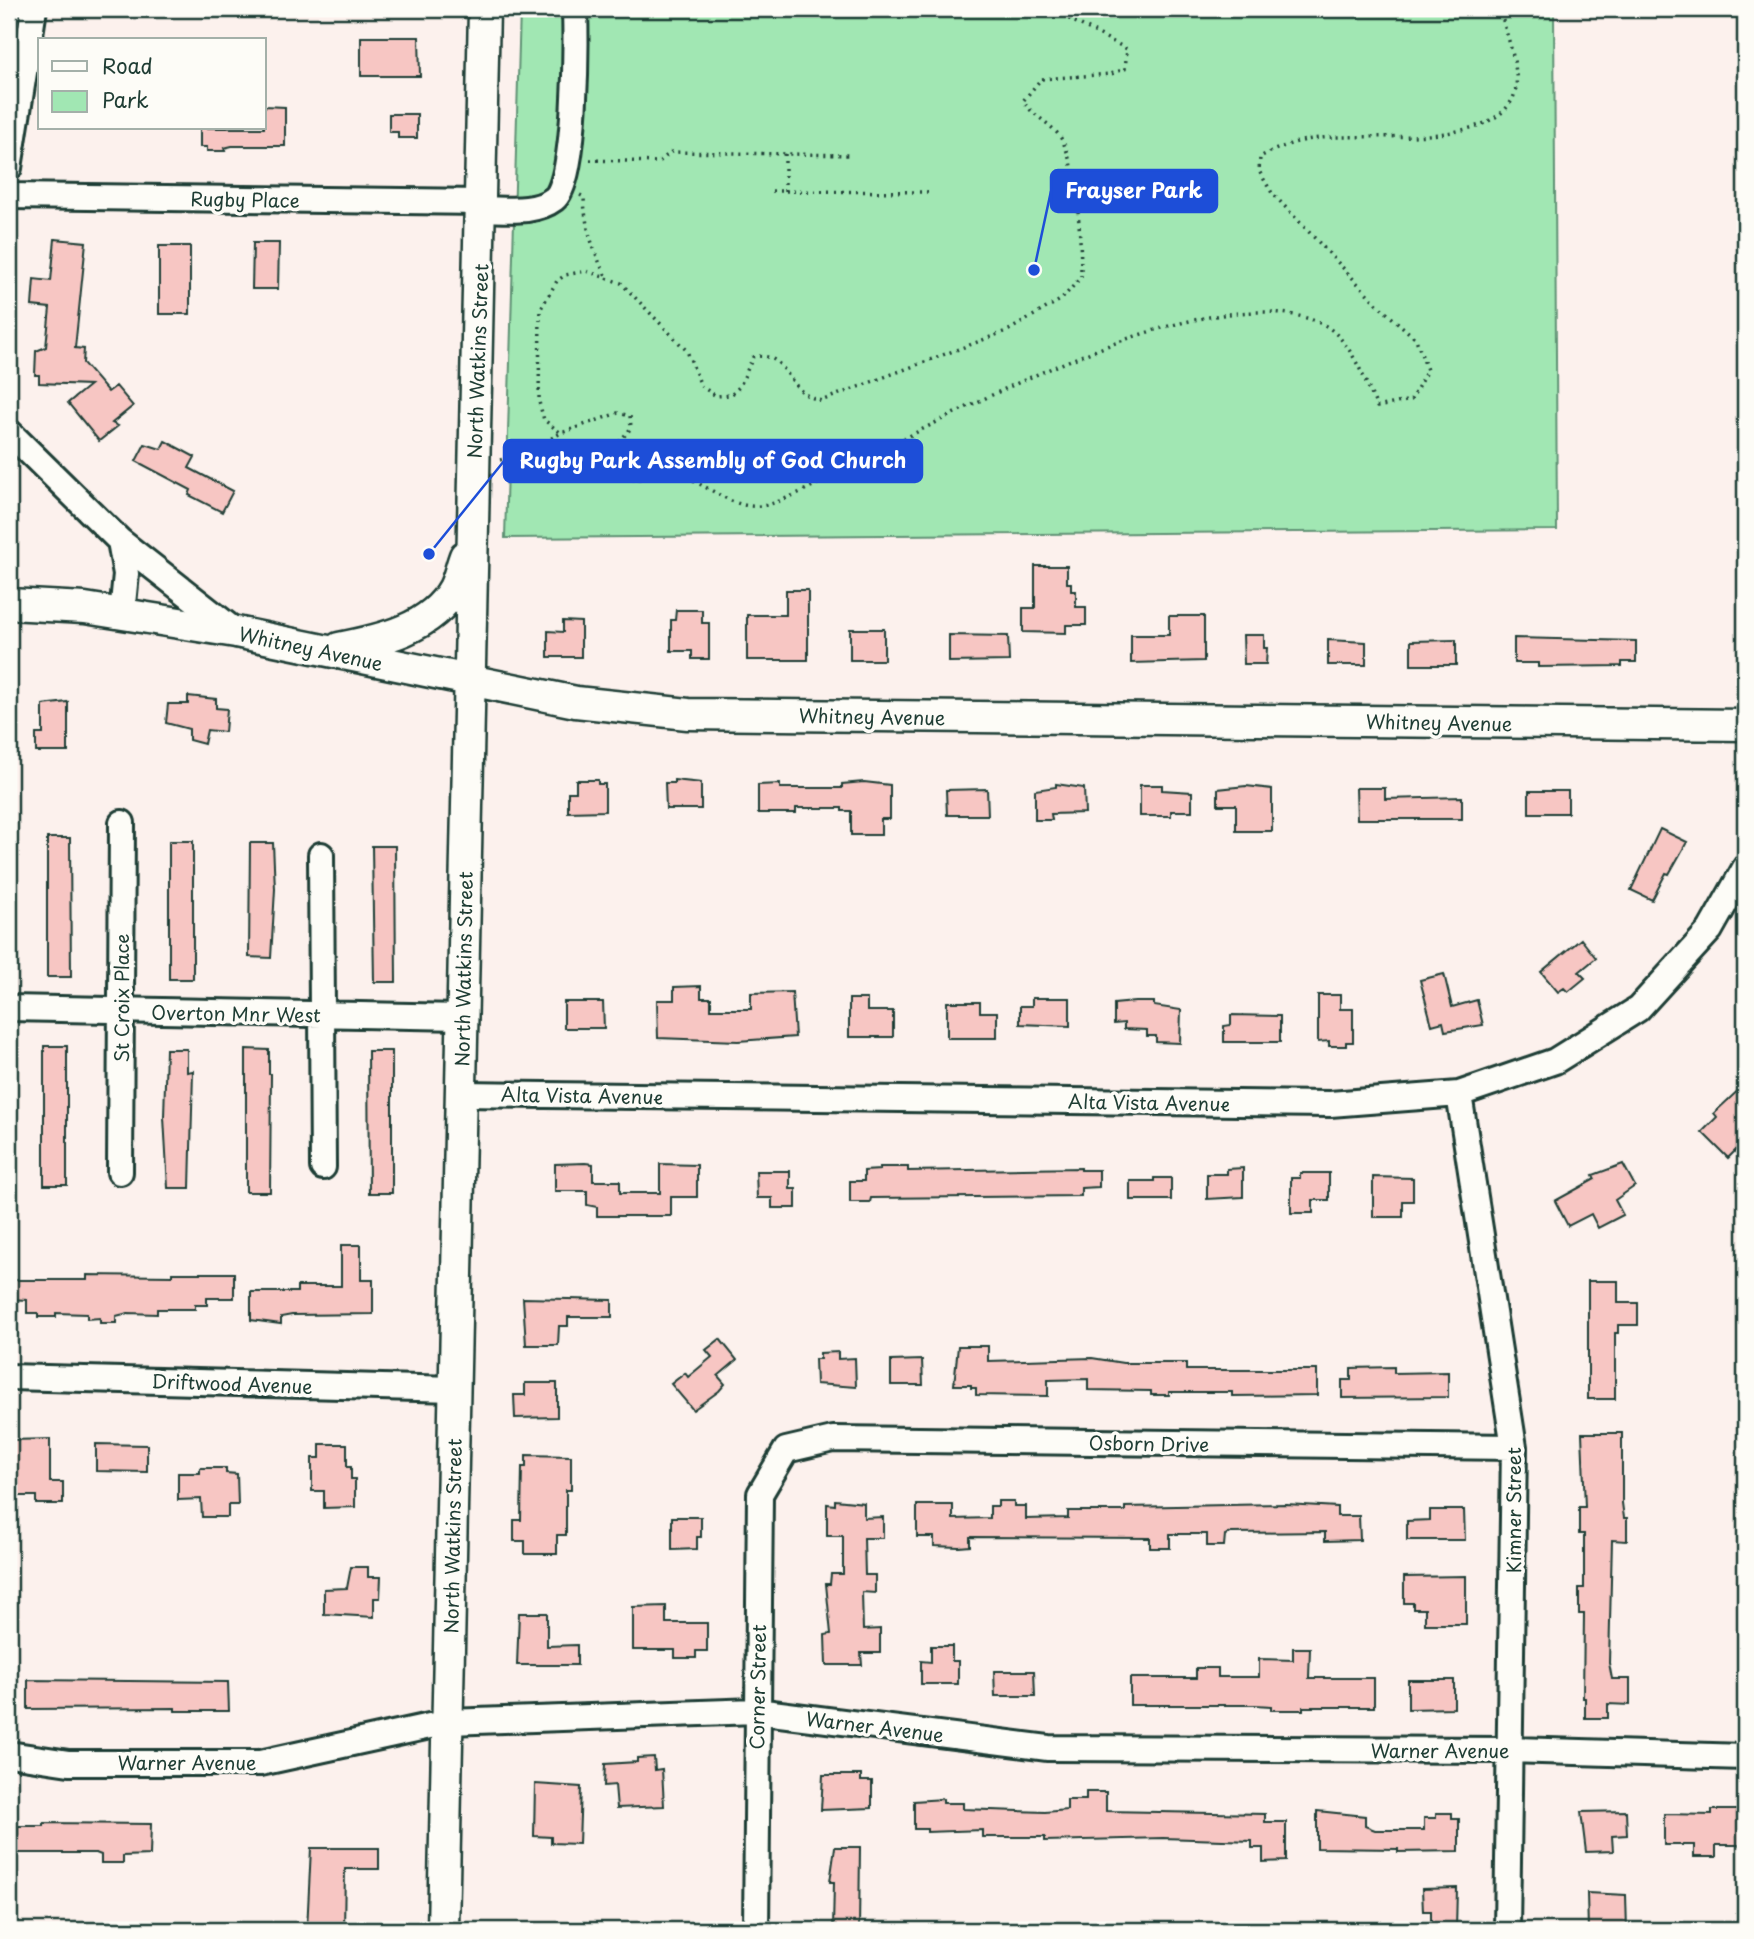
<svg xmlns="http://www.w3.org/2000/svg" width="1754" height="1939" viewBox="0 0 1754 1939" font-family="'Playpen Sans',sans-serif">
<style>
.green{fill:#a1e7b3;stroke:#609274;stroke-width:2}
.building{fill:#f7c6c3;stroke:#1f3d34;stroke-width:2}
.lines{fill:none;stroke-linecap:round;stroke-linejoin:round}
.minor-casing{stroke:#1f3d34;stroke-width:30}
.major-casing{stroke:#1f3d34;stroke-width:35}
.path{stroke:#1f3d34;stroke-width:3.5;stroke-dasharray:2 5;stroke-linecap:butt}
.minor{stroke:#fdfcf7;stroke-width:24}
.major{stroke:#fdfcf7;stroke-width:30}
.labels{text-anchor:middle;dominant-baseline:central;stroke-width:7;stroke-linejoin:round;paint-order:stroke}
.street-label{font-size:19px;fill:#1f3d34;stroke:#fdfcf7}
.leader{fill:none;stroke:#1d4ed8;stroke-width:2.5}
.callout-dot{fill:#1d4ed8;stroke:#fdfcf7;stroke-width:2.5}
.callout{fill:#1d4ed8;stroke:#1d4ed8;stroke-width:2.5}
.callout-label{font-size:21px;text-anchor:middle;font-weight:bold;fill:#fff}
</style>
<rect width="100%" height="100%" fill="#fcf1ed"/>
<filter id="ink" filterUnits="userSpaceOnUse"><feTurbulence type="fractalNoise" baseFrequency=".0143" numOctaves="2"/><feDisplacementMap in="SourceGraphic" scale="14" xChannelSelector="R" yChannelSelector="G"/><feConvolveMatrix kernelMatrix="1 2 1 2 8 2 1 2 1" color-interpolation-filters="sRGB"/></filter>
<g filter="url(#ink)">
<path class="green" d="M520 9H1554L1557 530 505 538Z"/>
<path class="building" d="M361 37H419L420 76H361Z
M264 106 285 107V146H232L224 148 225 151H207V147H200V128H264Z
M389 114H417V138H398V132H389Z
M55 239 86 242 75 348 84 349 83 363 108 392 116 386 133 406 112 423 118 426 99 441 68 403 90 385 39 383V375H35L36 351 46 347 50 308 32 306 34 279 51 281Z
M253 243H279L278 289H252Z
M159 246H190V314H159Z
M165 441 195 457 189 468 233 491 222 512 189 495 191 490 136 461 145 444 161 449Z
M1035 566H1067V583H1071V591H1076V607H1086V625H1066V633L1023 632V608H1035Z
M786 590H808V660H747V615H786Z
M676 610H702V623H709V659H692V651H671V620H675Z
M1169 616H1204V661L1131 663V635H1169Z
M563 621 581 622V657H548V631L563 632Z
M850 629H884V660H850Z
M949 635 1008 636 1009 661 949 662Z
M1243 635H1264V648H1267L1266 664H1244Z
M1514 638 1636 641V662H1622V666L1538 667V663H1514Z
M1328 640 1366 642V665H1328Z
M1456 640V665H1411V641Z
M188 696 216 699V708L227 709 225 732 207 730 204 744 189 740V729L166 723 168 704H188Z
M68 702V752H36V734H43V705Z
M576 780H598V784H605V811L568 812V792H576Z
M674 780 701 783V809H666L665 783H674Z
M864 782 890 785V819H881V835H851V811H842V808H796V813H758V785L780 784V788H842V784Z
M1056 784 1084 788 1085 813 1051 814 1052 820H1035V790L1056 787Z
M1140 785H1162V790L1192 792V811H1171V816H1140Z
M1246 786 1272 789V831H1236V805H1218V789Z
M1356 788H1385V799L1462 797V819H1357Z
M987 789 988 815H947L946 790Z
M1529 791H1568V813H1529Z
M1660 829 1687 842 1669 874 1666 873 1652 900 1631 890Z
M47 838H70L71 977H47Z
M169 841H193V979H169Z
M250 843H273L275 889 271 958 249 957Z
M372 846H395L396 982H374Z
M1581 939 1596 958 1579 972 1585 978 1568 992 1564 988 1558 992 1541 972Z
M1444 974 1452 1007 1477 1000 1483 1025 1445 1031 1443 1022 1432 1025 1420 980Z
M701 986V998H711V1009H751V993L792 992 795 1037 738 1041 658 1038 657 1000H674V987Z
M1318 995H1340V1009H1353V1042H1346V1046H1329V1041L1318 1042Z
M1032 998H1070V1026L1020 1024V1006H1032Z
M849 999H867V1011H893V1037H849Z
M564 1002H603L604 1028H564Z
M947 1002H980V1012H997V1038H947Z
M1135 1002H1154V1006L1181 1010 1180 1043 1156 1042V1036H1147V1030L1124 1029V1023L1114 1024V1004Z
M1231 1015 1280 1016V1042H1224V1026L1231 1025Z
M44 1046H67V1185H44Z
M166 1049H187V1072L193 1071 190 1188H168L164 1117Z
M246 1049 269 1050V1074H271L270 1192H246Z
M368 1051H392V1193H369Z
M1745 1084V1141L1728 1158 1702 1132 1717 1117 1714 1113Z
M585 1163 593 1164V1181H620V1193H660V1164L697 1165V1197H671V1216H597V1207L587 1205V1191H555V1164Z
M1623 1164 1635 1186 1615 1200 1623 1215 1598 1228 1591 1214 1568 1226 1555 1201 1595 1179 1593 1175Z
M880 1167H908V1171L1081 1168V1170H1099V1187L1081 1188V1196L871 1198 870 1202H850V1181H864V1171L880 1170Z
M1243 1168V1197L1207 1199V1174H1227V1169Z
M756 1171H790V1189H796V1208H772V1198H757Z
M1300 1173H1329V1200H1313V1213H1291V1178H1300Z
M1373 1177 1413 1178V1201H1403V1217H1373Z
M1154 1178H1171V1200H1130V1181H1154Z
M341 1245H361V1280H373V1314L292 1315 281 1317V1324L251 1320V1292H297V1286H341Z
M172 1273H234V1298H207V1305H195V1309H157V1314L128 1313 116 1316V1323H100V1318L87 1319V1314L56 1313V1317H38V1313H27V1300L9 1299V1280H87V1275L172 1276Z
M1588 1281H1618V1303H1638V1325H1618V1333H1615V1399H1588Z
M523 1298 612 1300V1317H568V1326H559L558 1345H526Z
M720 1339 737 1360 718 1376 725 1384 719 1391 693 1410 671 1384 685 1373 688 1377 712 1357 706 1350Z
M958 1346H988V1361L1092 1358 1123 1363H1186V1370H1317V1395L1232 1396V1392H1169V1395H1151V1391L1088 1390V1379L1048 1380V1396L976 1395V1388H971V1385H954Z
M838 1352V1359L855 1358 856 1387 816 1384 815 1359H820V1353Z
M922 1360 923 1385H891V1361Z
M1394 1367V1373L1448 1372V1397L1342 1398V1380H1351V1368Z
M525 1383H557V1417L515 1418 514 1395H525Z
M1582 1433H1622V1503L1624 1518H1627V1541L1612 1540 1609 1663 1612 1679H1630V1705L1608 1704V1718H1585V1698H1583L1584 1614H1579V1588H1584V1534H1579V1507H1585Z
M50 1439V1482H63V1504H36V1496H9L10 1440Z
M96 1444 147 1445V1472L96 1471Z
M320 1444H347V1467H351V1479H355V1507L324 1508V1491H312V1458H320Z
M526 1455 571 1456V1490H566V1535H557V1554H525V1541H514V1520H521L522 1467H526Z
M200 1468H226V1473L237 1474 238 1505H228V1517H202L201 1499 178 1500V1473H200Z
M835 1500 864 1503V1518L883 1517V1538H864L865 1575H875V1593L862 1592 863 1630 880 1629V1653H861L862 1665H826L825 1635 831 1634 826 1584H830L831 1574H843V1536H827V1504L835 1505Z
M998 1501H1014V1506H1026V1519L1068 1518V1511H1125V1507L1286 1504 1337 1507V1516H1359L1360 1540 1325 1541V1532L1231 1533 1225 1535 1224 1546H1207V1534H1170V1548H1150V1538L970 1537V1546L959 1547 934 1546V1537H917V1505H953V1519L990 1518V1506H998Z
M1430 1510H1464L1465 1540H1407V1521L1430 1520Z
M672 1517H701V1537H697V1549L672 1550Z
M351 1567H368V1577H381L380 1598H374V1617L324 1614V1589L347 1588Z
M1466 1576V1624H1425V1609H1413V1603H1404V1577Z
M666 1606V1623H707V1651H696V1658H675V1650H633V1607Z
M519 1613H547V1646L577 1645V1665H517Z
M931 1646H952V1661H958V1684H921V1661L931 1662Z
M1293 1648H1310L1309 1678H1374V1707H1303V1710H1271V1706L1255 1705H1130V1678H1196V1668H1218V1677H1259V1659L1293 1660Z
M994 1671H1034L1035 1696H995Z
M28 1680 228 1682 229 1711H175V1708L28 1709Z
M1408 1680H1454V1708L1408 1709Z
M654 1757 655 1770 662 1769 664 1806 617 1808 615 1785 604 1786 605 1764 637 1762V1758Z
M823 1775H861V1781H872V1808L821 1810Z
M535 1784 581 1787 579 1844 551 1843V1837L534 1836Z
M1086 1792H1106V1811L1265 1814V1822H1286V1861L1263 1862V1848H1252V1841L1163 1838 1045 1841V1837H982V1830L927 1832V1829H914V1801L943 1799V1803H963V1809L1045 1812 1067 1810V1800H1086Z
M1712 1810H1745V1845H1716V1857H1694V1845H1664V1814L1712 1815Z
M1317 1811 1365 1816V1826L1375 1830H1424V1818H1436V1813H1452V1819H1459V1851L1398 1852V1849L1317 1848Z
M1626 1811 1627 1835 1612 1836 1613 1851 1586 1852 1581 1812Z
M44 1823 151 1824 150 1855 123 1856V1863H101V1855L96 1853H18V1826H44Z
M835 1847H860L859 1930H833L834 1882H830Z
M311 1848H379V1869H345L344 1930H307Z
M1457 1888 1456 1930H1431V1911H1423L1422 1889Z
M1587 1893 1626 1895 1627 1930H1588Z"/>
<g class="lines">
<defs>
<path id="minor" d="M9 168 34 9
M9 196 481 202
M481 209C506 209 534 214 554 199 577 181 576 41 575 9
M9 432 120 541
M122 614 126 574 120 541 236 632
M321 855 323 1167
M9 1008 462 1017
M461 1094 1330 1104 1459 1094 1555 1061 1638 1009 1710 930 1745 868
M1459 1094 1514 1447 1507 1930
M120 1172 122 823
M9 1377 455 1389
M9 1754 69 1763H260L448 1722 756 1711 1048 1748 1512 1750 1745 1757
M756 1930 760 1494 786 1450 833 1439 1514 1447"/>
<path id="major" d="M9 604 85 608 236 632 576 702 688 714 1745 725
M339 648C380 640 432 629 454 588 459 578 461 566 465 556
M443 1930 484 9"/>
</defs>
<use href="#minor" class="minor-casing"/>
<use href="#major" class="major-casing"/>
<path class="path" d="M1050 9 1127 49 1125 69 1111 74 1041 79 1023 101C1032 115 1047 121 1058 134 1078 158 1081 245 1081 277L1062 299 1009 330 821 401C816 399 809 397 805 394 785 379 783 351 753 357L740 386 731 395 716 396 701 386 687 351 621 283 586 271 565 275 557 281 540 310 539 402 544 420 561 433 618 413 630 416 631 428 605 459 609 474C639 486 656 471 681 477 708 483 730 509 760 506 785 504 842 470 866 458 968 407 1212 271 1322 324 1350 337 1365 381 1377 407L1411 400 1427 370 1416 339 1379 306 1272 193 1259 171 1260 157C1279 147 1298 140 1321 138 1367 133 1489 149 1513 98 1524 75 1505 33 1500 9
M590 160 659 162 671 152 850 155
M772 191 929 192
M785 191V154
M580 195 584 197C585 228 593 249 606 277
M500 460 520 455 561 433"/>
<use href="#minor" class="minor"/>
<use href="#major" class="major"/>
</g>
</g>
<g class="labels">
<g class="street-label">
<text transform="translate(245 199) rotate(1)">Rugby Place</text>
<text transform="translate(477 361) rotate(-88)">North Watkins Street</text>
<text transform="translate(311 648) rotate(12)">Whitney Avenue</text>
<text transform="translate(872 716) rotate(1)">Whitney Avenue</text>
<text transform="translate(1439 722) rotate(1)">Whitney Avenue</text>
<text transform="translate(463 969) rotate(-89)">North Watkins Street</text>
<text transform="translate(121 998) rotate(-90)">St Croix Place</text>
<text transform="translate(236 1013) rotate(1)">Overton Mnr West</text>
<text transform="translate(582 1095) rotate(1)">Alta Vista Avenue</text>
<text transform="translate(1149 1102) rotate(1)">Alta Vista Avenue</text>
<text transform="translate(232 1383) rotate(2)">Driftwood Avenue</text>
<text transform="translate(1149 1443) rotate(1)">Osborn Drive</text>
<text transform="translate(1513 1510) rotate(-90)">Kimner Street</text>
<text transform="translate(452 1536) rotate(-89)">North Watkins Street</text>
<text transform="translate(757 1687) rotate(-89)">Corner Street</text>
<text transform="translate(875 1726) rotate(7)">Warner Avenue</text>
<text x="1440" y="1750">Warner Avenue</text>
<text x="187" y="1762">Warner Avenue</text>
</g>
</g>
<path class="leader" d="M1034 270L1051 191M429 554L504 461"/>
<g class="callout-dot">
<circle cx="1034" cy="270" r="7"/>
<circle cx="429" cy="554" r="7"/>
</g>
<g class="callout">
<rect x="1051" y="170" width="166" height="42" rx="7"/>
<rect x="504" y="440" width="418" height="42" rx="7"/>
</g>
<g class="callout-label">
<text x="1134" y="198">Frayser Park</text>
<text x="713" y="468">Rugby Park Assembly of God Church</text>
</g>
<rect width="1754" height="1939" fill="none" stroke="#fdfcf7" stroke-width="35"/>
<rect x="18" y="18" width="1719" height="1904" fill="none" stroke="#1f3d34" stroke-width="2.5" filter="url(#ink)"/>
<rect x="38" y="38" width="228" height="91" fill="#fdfcf7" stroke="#a4b0a9" stroke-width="2"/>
<rect x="52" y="61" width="35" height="10" fill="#fdfcf7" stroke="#a4b0a9" stroke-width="2"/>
<text x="102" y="74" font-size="21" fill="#1f3d34">Road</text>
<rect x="52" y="91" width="35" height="21" fill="#a1e7b3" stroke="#a4b0a9" stroke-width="2"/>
<text x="102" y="108" font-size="21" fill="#1f3d34">Park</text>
</svg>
